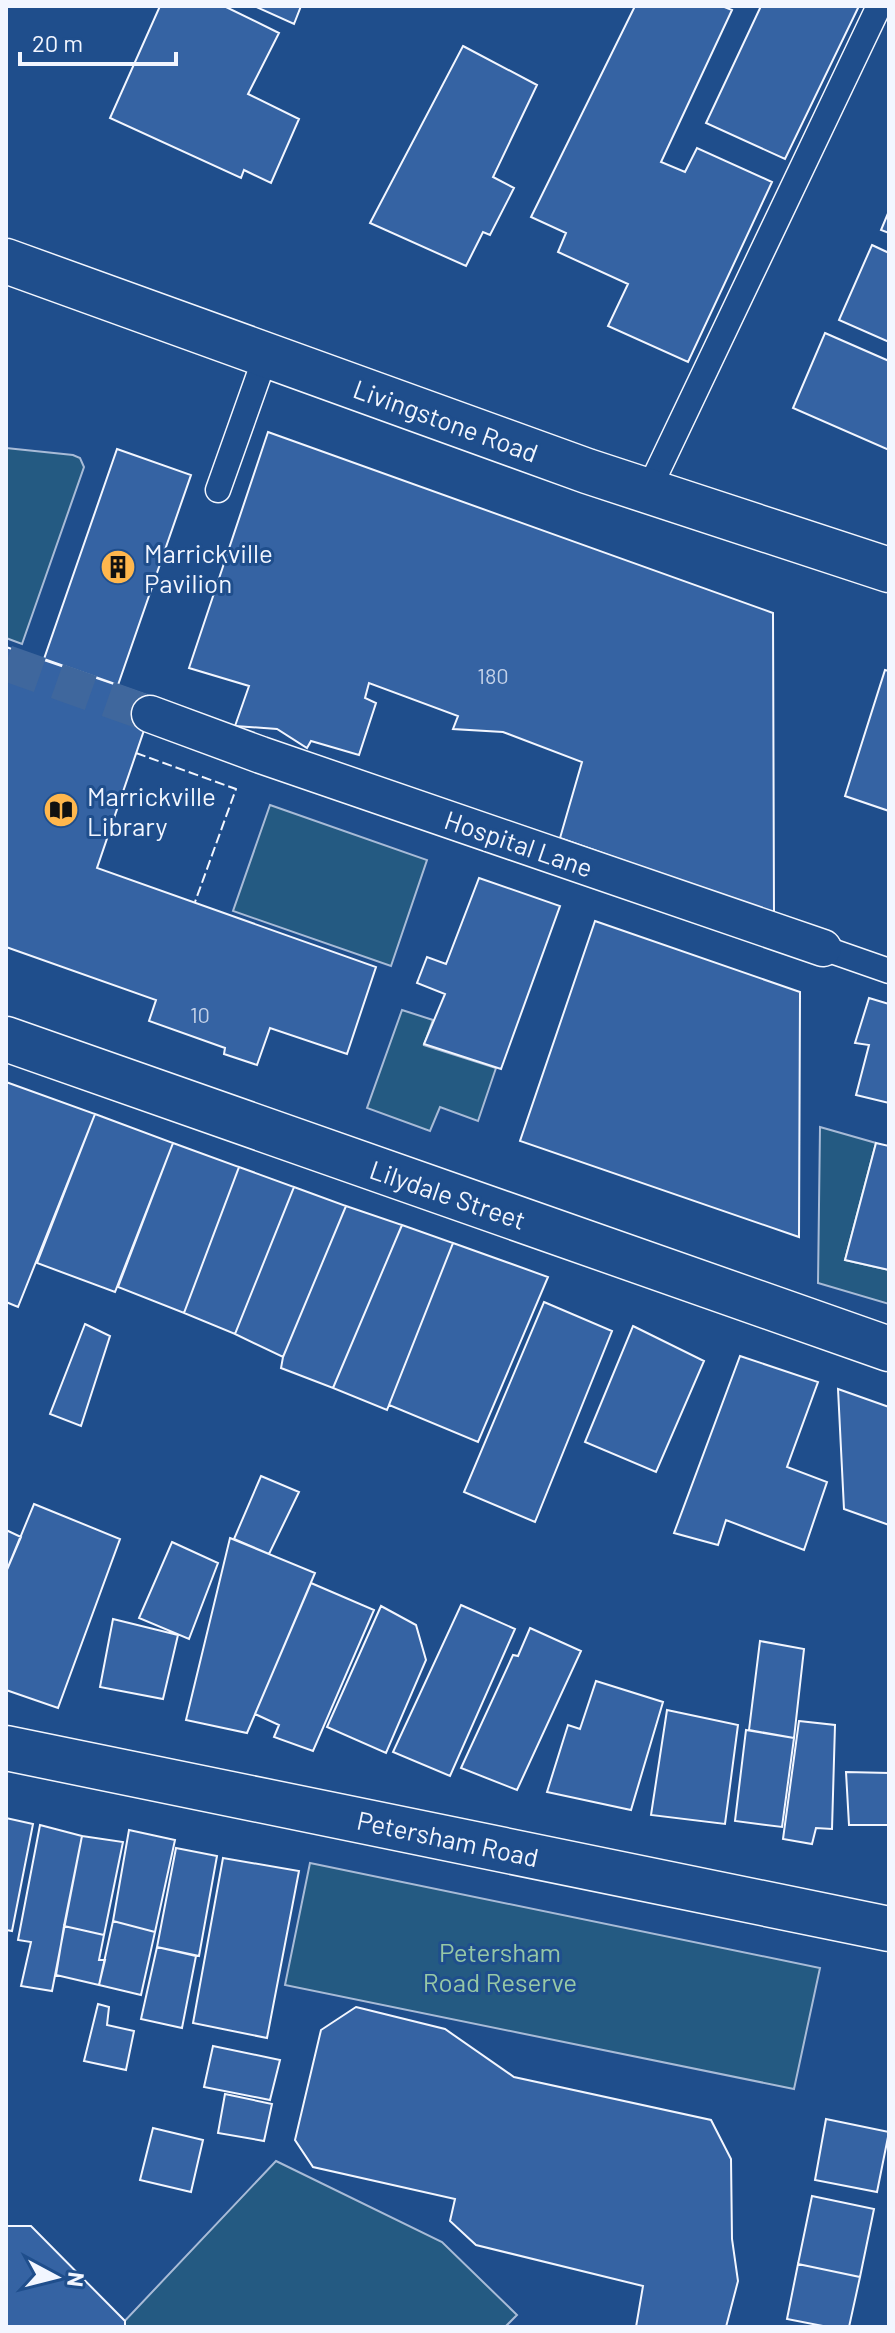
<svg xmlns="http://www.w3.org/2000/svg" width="895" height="2333" viewBox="0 0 895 2333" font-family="Barlow,sans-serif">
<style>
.green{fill:#245a82;stroke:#a8bbd7;stroke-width:2}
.building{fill:#3563a3;stroke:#f2f6ff;stroke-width:2}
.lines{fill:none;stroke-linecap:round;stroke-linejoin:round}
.pedestrian-tunnel{stroke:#3f679d;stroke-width:36;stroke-dasharray:36 18;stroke-linecap:butt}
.service-casing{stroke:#f2f6ff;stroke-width:27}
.pedestrian-casing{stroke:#f2f6ff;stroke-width:39}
.minor-casing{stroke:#f2f6ff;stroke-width:47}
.tertiary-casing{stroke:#f2f6ff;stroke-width:47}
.service{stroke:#1f4e8c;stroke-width:24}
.pedestrian{stroke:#1f4e8c;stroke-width:36}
.minor{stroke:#1f4e8c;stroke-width:44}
.tertiary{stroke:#1f4e8c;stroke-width:44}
.fence{stroke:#f2f6ff;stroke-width:2;stroke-dasharray:10 4;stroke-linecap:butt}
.labels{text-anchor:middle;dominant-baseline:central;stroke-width:6;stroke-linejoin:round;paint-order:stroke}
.number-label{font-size:22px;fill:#c3d1e8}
.street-label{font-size:26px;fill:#f2f6ff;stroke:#1f4e8c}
.poi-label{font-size:26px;fill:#f2f6ff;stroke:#1f4e8c;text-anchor:start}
.park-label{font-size:26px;fill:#97c8a6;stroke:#1f4e8c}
</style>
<rect width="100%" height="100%" fill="#1f4e8c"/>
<path class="green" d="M6 448 73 455 80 458 84 467 22 644 6 638Z
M270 805 427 860 391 966 233 911Z
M402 1010 433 1020 424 1045 496 1068 478 1121 440 1107 430 1131 367 1108Z
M820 1127 876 1143 845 1260 889 1270V1304L818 1283Z
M310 1863 820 1968 794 2089 285 1985Z
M276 2161 442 2242 517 2315 505 2327H119Z"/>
<path class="building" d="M160 6H224L279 33 248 94 299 119 271 183 244 170 241 178 110 118Z
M254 6H301L294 24Z
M635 6H722L732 10 661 162 685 172 697 148 772 182 688 362 608 326 628 284 558 252 566 233 531 217Z
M761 6H859L785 159 706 123Z
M463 46 537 85 493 177 514 188 490 235 483 232 466 266 370 223Z
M889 211V233L881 230Z
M872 245 889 253V342L839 320Z
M825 333 889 361V450L793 408Z
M268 432 773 613 774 914 560 838 582 762 503 732 453 729 458 716 369 683 365 698 376 703 359 755 311 741 307 748 277 729 235 726 249 686 189 668Z
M117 449 191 475 118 685 44 659Z
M6 647 155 698 97 868 376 967 347 1054 270 1028 257 1065 224 1054 225 1048 149 1021 156 1000 6 947Z
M885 670 889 671V811L845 796Z
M479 878 560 906 501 1069 424 1044 445 994 417 983 427 957 446 964Z
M595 921 800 992 799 1237 520 1141Z
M869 998 889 1004V1103L856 1095 869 1045 855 1043Z
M6 1082 95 1114 18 1307 6 1302Z
M95 1114 173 1143 115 1292 37 1263Z
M173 1143 239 1167 184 1313 118 1287Z
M876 1143 889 1146V1270L845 1260Z
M239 1167 294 1187 235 1334 184 1313Z
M294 1187 346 1206 283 1357 235 1334Z
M346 1206 402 1225 333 1388 281 1368 283 1357Z
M402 1225 453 1243 387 1410 333 1388Z
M453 1243 548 1277 478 1442 389 1405Z
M544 1302 612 1331 535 1522 464 1492Z
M85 1324 110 1336 81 1426 50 1414Z
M633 1326 704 1361 656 1472 585 1442Z
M740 1356 818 1382 787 1467 827 1482 804 1550 726 1520 718 1545 674 1533Z
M838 1389 889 1407V1525L844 1509Z
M261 1476 299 1492 269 1554 234 1539Z
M34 1504 120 1539 58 1708 6 1690V1572Z
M6 1530 21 1537 6 1572Z
M230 1538 315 1573 247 1733 186 1720Z
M172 1542 218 1563 189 1639 139 1618Z
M311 1583 374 1610 313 1751 274 1737 279 1725 255 1714Z
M461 1605 515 1629 450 1776 393 1752Z
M381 1606 416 1625 426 1660 386 1753 327 1727Z
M113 1619 178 1635 163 1699 100 1687Z
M530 1628 581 1651 517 1790 461 1768 513 1655 518 1656Z
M760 1641 804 1649 794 1738 749 1730Z
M596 1681 663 1702 631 1810 547 1792 568 1725 580 1729Z
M667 1710 738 1725 725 1824 651 1815Z
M799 1721 835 1725 832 1829 816 1828 812 1844 783 1839Z
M746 1730 794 1738 782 1827 735 1821Z
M846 1772 889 1773V1825H849Z
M6 1818 33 1824 12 1931 6 1930Z
M40 1825 82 1836 52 1991 21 1986 31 1942 18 1940Z
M129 1830 175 1840 155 1932 113 1921Z
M82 1836 123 1842 104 1935 64 1926Z
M176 1848 217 1856 199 1956 157 1947Z
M223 1858 299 1871 267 2038 193 2023Z
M113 1921 155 1932 141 1995 99 1985Z
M64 1926 104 1935 99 1960H105L99 1985 56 1975Z
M157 1947 196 1956 182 2028 141 2019Z
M98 2004 109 2007 107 2025 134 2031 126 2070 84 2061Z
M356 2007 445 2029 514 2077 711 2120 731 2159 732 2239 738 2281 726 2327H636L643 2286 476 2245 450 2221 455 2199 313 2167 295 2140 321 2030Z
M213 2046 280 2060 270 2100 204 2087Z
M225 2094 272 2104 264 2141 218 2133Z
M826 2119 889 2132 877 2192 815 2180Z
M153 2128 203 2140 191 2192 140 2180Z
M812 2196 874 2209 860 2277 798 2264Z
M6 2226H31L125 2321V2327H6Z
M798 2264 860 2277 849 2327H828L787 2319Z"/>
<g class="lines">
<path class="pedestrian-tunnel" d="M6 663 150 714"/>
<defs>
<path id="service" d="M218 490 266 355
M648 491 879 6
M823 948 889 971"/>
<path id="pedestrian" d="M150 714 261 755 823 948"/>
<path id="minor" d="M6 1039 889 1349
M6 1748 889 1929"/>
<path id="tertiary" d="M6 261 587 471 889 570"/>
</defs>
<use href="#service" class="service-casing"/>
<use href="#pedestrian" class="pedestrian-casing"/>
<use href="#minor" class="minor-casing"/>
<use href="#tertiary" class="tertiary-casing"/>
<use href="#service" class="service"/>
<use href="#pedestrian" class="pedestrian"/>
<use href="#minor" class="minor"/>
<use href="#tertiary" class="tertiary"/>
<path class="fence" d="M136 753 236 789 195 902"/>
</g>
<defs>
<symbol id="building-disc" viewBox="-11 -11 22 22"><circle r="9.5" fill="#ffb74d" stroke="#1f4e8c"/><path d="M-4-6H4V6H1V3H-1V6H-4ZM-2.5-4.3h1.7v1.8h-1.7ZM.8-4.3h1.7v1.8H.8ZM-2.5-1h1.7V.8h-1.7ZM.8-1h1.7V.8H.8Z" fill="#111"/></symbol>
<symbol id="library-disc" viewBox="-11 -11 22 22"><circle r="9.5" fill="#ffb74d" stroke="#1f4e8c"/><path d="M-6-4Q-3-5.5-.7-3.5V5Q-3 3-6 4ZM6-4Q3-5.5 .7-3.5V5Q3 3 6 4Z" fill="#111"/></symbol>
</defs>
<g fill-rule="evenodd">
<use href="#building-disc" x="98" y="547" width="40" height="40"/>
<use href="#library-disc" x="41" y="790" width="40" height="40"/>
</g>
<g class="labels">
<g class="number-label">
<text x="493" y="675">180</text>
<text x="200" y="1014">10</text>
</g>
<g class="street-label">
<text transform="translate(446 420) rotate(20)">Livingstone Road</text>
<text transform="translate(519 843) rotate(19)">Hospital Lane</text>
<text transform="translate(448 1194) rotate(19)">Lilydale Street</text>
<text transform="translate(448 1838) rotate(12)">Petersham Road</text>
</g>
<g class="poi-label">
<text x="144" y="552">Marrickville<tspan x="144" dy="30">Pavilion</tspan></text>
<text x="87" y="795">Marrickville<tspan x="87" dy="30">Library</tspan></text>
</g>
<g class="park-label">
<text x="500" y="1951">Petersham<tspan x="500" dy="30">Road Reserve</tspan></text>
</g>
</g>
<rect width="895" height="2333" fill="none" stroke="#f2f6ff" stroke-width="16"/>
<g transform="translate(56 2277) rotate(97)" stroke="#1f4e8c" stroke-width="6" paint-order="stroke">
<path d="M0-6L14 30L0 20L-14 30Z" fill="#f2f6ff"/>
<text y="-12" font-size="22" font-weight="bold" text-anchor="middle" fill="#f2f6ff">N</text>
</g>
<path d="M20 52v12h156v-12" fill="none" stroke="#f2f6ff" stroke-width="4"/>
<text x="32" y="52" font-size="24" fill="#f2f6ff" stroke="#1f4e8c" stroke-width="6" paint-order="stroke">20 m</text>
</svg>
